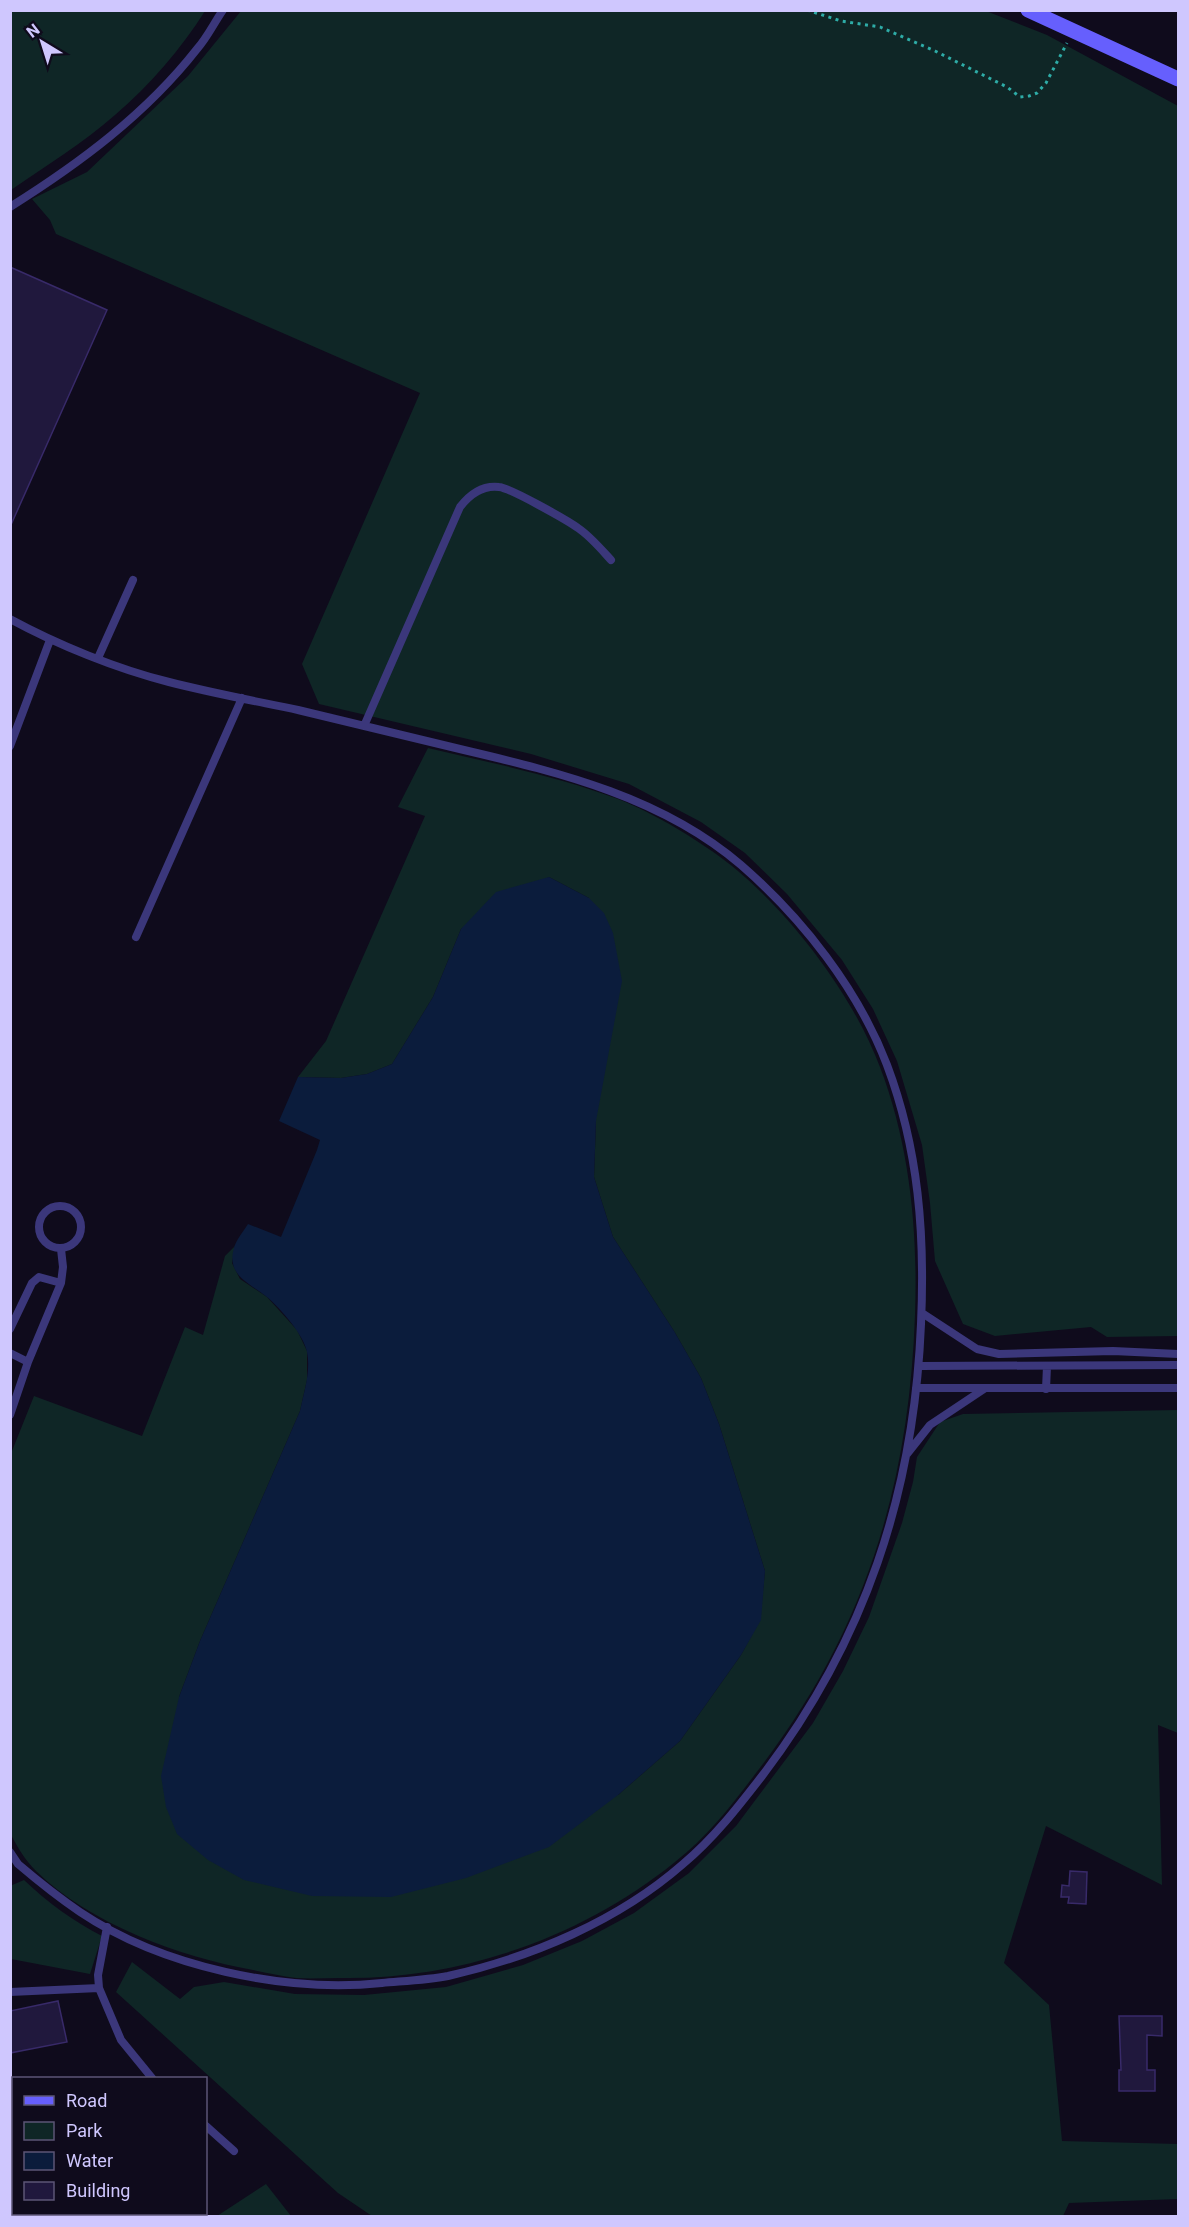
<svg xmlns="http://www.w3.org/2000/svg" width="1189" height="2227" viewBox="0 0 1189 2227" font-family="Roboto,sans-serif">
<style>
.green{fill:#0f2626}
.water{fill:#0b1c3c}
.building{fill:#20183d;stroke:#382a69;stroke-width:1.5}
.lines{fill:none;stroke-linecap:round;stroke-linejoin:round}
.path{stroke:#2eaca7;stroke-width:3;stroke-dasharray:3 4.5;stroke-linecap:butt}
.lane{stroke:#3b377b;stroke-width:8}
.secondary{stroke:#665ffd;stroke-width:15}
</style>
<rect width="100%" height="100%" fill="#0f0b1c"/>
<path class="green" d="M11 10H205V11C181 49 150 85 115 115 83 143 46 166 11 190Z
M241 11H986L1047 35 1178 106V1336L1107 1337 1091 1327 995 1336 963 1324 935 1261 930 1203 922 1145 897 1061 873 1009 842 960 787 894 745 853 701 822 629 784 531 754 319 704 302 664 420 393 56 234 50 220 32 199 87 172 188 76Z
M428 748C491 763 557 776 618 799 654 813 702 842 732 866 791 914 853 995 880 1067 910 1146 918 1231 915 1315 909 1489 863 1635 756 1773 732 1805 707 1837 675 1862 581 1938 460 1980 340 1978 325 1978 310 1979 296 1978 282 1976 267 1973 253 1970 180 1957 90 1924 36 1871 25 1860 18 1848 11 1835L10 1456 34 1396 142 1436 185 1327 203 1335 225 1256 235 1246 232 1263 240 1279 267 1297 297 1330 307 1351V1380L300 1411 200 1641 179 1697 618 1795 680 1741 741 1655 760 1620 765 1571 719 1424 701 1378 674 1331 613 1237 594 1177 596 1121 589 898 549 877 461 929 433 997 392 1064 367 1074 341 1078 298 1077 326 1041 425 816 398 807Z
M1178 1410V1733L1158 1725 1162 1885 1046 1826 1004 1963 1049 2005 1062 2141 1178 2144V2199L1069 2203 1063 2216H372L338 2193 116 1992 132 1962 180 1999 194 1987 224 1982 295 1994 364 1995 446 1987 523 1965 582 1941 634 1913 689 1873 736 1826 813 1723 843 1671 869 1617 902 1523 913 1482 917 1457 940 1422 963 1414Z
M24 1880C47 1902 73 1921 102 1936L90 1974 11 1959 10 1886Z
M10 2143 14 2144V2214H139L144 2216H11Z
M266 2184 291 2216H217Z"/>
<path class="water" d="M549 877 589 898 604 913 613 933 622 981 596 1121 594 1177 613 1237 674 1331 701 1378 719 1424 765 1571 761 1620 741 1655 680 1741 618 1795 549 1847 466 1878 391 1897 312 1896 244 1880 208 1860 177 1834 166 1807 161 1776 179 1697 200 1641 300 1411C304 1392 311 1371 307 1352 304 1335 280 1308 267 1297 250 1283 226 1276 234 1248 236 1240 243 1232 248 1224L281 1237 317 1150 320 1140 279 1121 298 1077 341 1078 367 1074 392 1064 433 997 461 929 496 892Z"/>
<path class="building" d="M10 267 107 310 10 527Z
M1070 1871 1087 1872 1086 1904 1068 1903 1069 1897H1061L1062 1885 1069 1886Z
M58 2001 67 2042 10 2053V2011Z
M1119 2016H1162V2036L1147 2035V2070H1155V2091H1119V2070H1121Z"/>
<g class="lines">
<path class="path" d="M807 10 841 21 880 27 935 51 1007 87 1020 97 1029 96 1037 93 1046 83 1067 43"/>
<path class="lane" d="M10 207C80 163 146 114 197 49 207 38 214 23 223 10
M10 619C58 645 117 669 169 682 212 693 255 701 298 710 353 723 409 737 464 750 562 773 663 798 741 865 802 918 858 989 887 1065 919 1150 925 1235 921 1324 914 1493 865 1641 762 1776 738 1807 714 1838 683 1864 618 1921 532 1957 448 1976 427 1980 404 1981 382 1983 285 1993 162 1967 80 1912 58 1897 38 1881 18 1864L10 1852
M98 658 133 580
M364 726 460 507C470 494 482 485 499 487 510 488 567 520 578 528 590 536 601 549 611 560
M10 746 50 640
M136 937 242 698
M39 1227a21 21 0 1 1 42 0a21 21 0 1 1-42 0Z
M922 1313 977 1349 999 1354 1113 1351 1178 1354
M10 1329 32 1283 39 1277 61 1283
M10 1353 28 1362
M920 1366 1178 1365
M916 1388H1178
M1046 1389 1047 1366
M10 1415 28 1362 61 1283 63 1267 61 1249
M907 1454 930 1425 984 1389
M107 1927 98 1975 99 1988 121 2040 152 2078
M10 1992 99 1988
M206 2126 234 2151"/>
<path class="secondary" d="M1028 10 1178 79"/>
</g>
<rect width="1189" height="2227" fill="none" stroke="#cfc7fe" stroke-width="24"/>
<rect x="12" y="2077" width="195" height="138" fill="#0f0b1c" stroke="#5c5676" stroke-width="1.5"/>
<rect x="24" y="2096" width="30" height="9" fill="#665ffd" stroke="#5c5676" stroke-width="1.5"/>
<text x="66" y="2107" font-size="18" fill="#cfc7fe">Road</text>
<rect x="24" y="2122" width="30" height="18" fill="#0f2626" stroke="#5c5676" stroke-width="1.5"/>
<text x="66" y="2137" font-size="18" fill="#cfc7fe">Park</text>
<rect x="24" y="2152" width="30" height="18" fill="#0b1c3c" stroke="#5c5676" stroke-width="1.5"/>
<text x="66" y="2167" font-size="18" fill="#cfc7fe">Water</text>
<rect x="24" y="2182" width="30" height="18" fill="#20183d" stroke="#5c5676" stroke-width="1.5"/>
<text x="66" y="2197" font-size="18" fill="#cfc7fe">Building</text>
<g transform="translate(42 42) rotate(322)" stroke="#0f0b1c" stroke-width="4.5" paint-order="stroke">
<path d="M0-4.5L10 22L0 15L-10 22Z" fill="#cfc7fe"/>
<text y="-9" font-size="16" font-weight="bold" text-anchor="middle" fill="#cfc7fe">N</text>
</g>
</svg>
